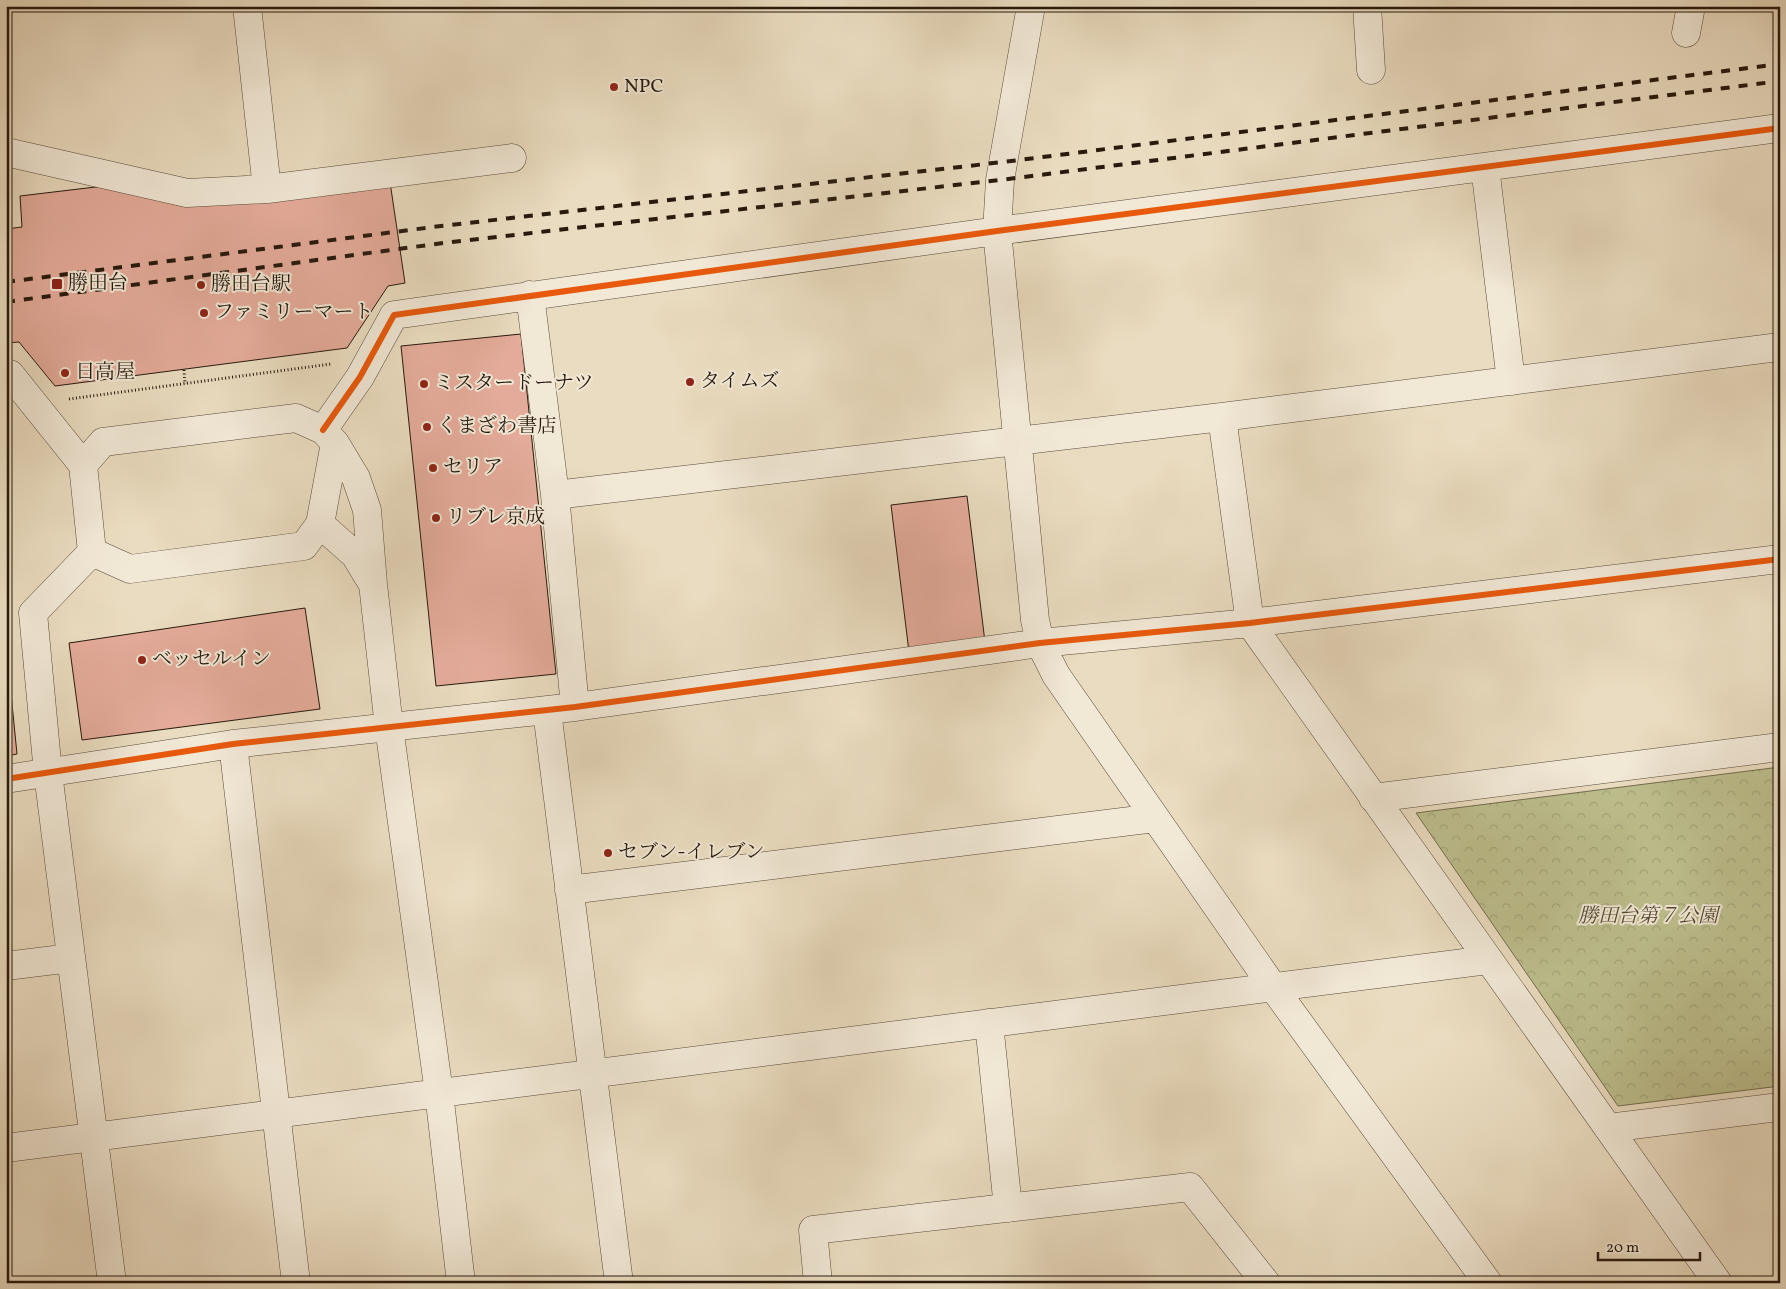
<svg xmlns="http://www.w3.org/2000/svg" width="1786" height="1289" viewBox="0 0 1786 1289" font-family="Vollkorn,'Noto Serif JP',serif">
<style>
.park{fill:url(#park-crowns);stroke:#726c4d}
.building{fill:#e4ab9a;stroke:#27190d}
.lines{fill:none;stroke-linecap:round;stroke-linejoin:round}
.minor-casing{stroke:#584a3a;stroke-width:29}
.path{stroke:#27190d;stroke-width:3;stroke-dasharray:1 2.5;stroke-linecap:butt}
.minor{stroke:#f1e8d6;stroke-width:28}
.rail{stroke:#27190d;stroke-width:4;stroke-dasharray:9 9;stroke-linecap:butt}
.cycleway-casing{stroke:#f1e8d6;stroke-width:9}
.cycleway{stroke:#e8590c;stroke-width:6}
.poi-dot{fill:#8f2418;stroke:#f1e8d6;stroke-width:2}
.labels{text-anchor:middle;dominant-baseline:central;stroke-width:4;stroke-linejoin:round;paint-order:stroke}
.poi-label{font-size:20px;fill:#27190d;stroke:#f1e8d6;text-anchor:start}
.park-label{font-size:20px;font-style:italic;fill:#544b33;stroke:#f1e8d6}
</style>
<defs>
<pattern id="park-crowns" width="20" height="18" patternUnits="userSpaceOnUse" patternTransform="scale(1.25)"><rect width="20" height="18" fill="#bdbe8d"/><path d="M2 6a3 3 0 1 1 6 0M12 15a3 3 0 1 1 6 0" fill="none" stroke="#a2a378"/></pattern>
</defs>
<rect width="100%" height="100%" fill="#eadcc0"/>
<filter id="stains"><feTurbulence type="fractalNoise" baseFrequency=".004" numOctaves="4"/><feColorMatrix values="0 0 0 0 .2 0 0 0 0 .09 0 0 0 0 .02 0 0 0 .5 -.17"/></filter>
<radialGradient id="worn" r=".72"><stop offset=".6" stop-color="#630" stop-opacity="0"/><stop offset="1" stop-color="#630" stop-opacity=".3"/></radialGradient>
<path class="park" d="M1780 767V1086L1618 1106 1416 813Z"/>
<path class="building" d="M390 182 405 283 388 286 347 348 55 386 19 342 6 343V229L22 227 20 196 129 183Z
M521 334 556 674 436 686 401 346Z
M967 496 985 642 909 652 891 505Z
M305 608 320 709 82 740 69 643Z
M6 643 17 754 6 756Z"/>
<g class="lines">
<defs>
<path id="minor" d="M247 6 267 189
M1031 6 1000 180 997 231 1035 620 1040 643 1056 675 1273 987 1488 1283
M1367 6 1371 70
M1686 33 1691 6
M6 152 187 193 267 189 512 158
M1485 167 1511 381
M530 295 555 495 575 707
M6 373 10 374 83 465
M1222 417 1250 623 1718 1283
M323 430 360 377 394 315 997 231 1780 128
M335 443 320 524 304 546 130 569 92 552 83 465 103 442 296 418 323 430 335 443 356 478 367 510 373 584 389 727 439 1093 461 1283
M555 495 1222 417 1780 347
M320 524 355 555 372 583
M92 552 33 613 48 773 112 1283
M547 711 619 1283
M233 744 296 1283
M6 779 233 744 575 707 1040 643 1250 623 1780 559
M1373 798 1780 747
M569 890 1155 818
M6 966 71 958
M989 1023 1008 1208
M1608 1128 1780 1107
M6 1148 1488 960
M818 1283 813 1230 1190 1187 1266 1283"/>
</defs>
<use href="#minor" class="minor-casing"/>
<path class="path" d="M184 370 185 384
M69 399 331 364"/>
<use href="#minor" class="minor"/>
<path class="rail" d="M6 282 441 226 1003 162 1780 64
M6 302 443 243 1000 180 1780 81"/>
<defs>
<path id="cycleway" d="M323 430 360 377 394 315 997 231 1780 128
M6 779 233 744 575 707 1040 643 1250 623 1780 559"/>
</defs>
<use href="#cycleway" class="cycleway-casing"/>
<use href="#cycleway" class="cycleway"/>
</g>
<g class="poi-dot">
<circle cx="614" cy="87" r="5"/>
<rect x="51" y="278" width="12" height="12" rx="2.5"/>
<circle cx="201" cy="285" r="5"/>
<circle cx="204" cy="313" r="5"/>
<circle cx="65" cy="373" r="5"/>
<circle cx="690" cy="382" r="5"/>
<circle cx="424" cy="384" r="5"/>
<circle cx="427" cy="427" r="5"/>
<circle cx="433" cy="468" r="5"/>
<circle cx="436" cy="518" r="5"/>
<circle cx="142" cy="660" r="5"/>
<circle cx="608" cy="853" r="5"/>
</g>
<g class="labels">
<g class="poi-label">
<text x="624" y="87">NPC</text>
<text x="68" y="284">勝田台</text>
<text x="211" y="285">勝田台駅</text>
<text x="214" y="313">ファミリーマート</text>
<text x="75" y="373">日高屋</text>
<text x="700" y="382">タイムズ</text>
<text x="434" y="384">ミスタードーナツ</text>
<text x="437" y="427">くまざわ書店</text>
<text x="443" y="468">セリア</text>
<text x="446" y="518">リブレ京成</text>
<text x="152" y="660">ベッセルイン</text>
<text x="618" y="853">セブン-イレブン</text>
</g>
<g class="park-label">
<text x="1648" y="917">勝田台第７公園</text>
</g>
</g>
<rect width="1786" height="1289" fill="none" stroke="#eadcc0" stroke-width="25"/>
<rect x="8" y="8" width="1771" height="1274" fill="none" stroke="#27190d" stroke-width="2.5"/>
<rect x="12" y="12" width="1761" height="1264" fill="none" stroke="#27190d"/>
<path d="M1598 1252v8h102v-8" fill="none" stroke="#27190d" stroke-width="2.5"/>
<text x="1606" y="1252" font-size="15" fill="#27190d" stroke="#f1e8d6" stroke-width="4" paint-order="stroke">20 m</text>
<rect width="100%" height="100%" filter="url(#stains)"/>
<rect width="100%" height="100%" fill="url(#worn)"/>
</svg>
